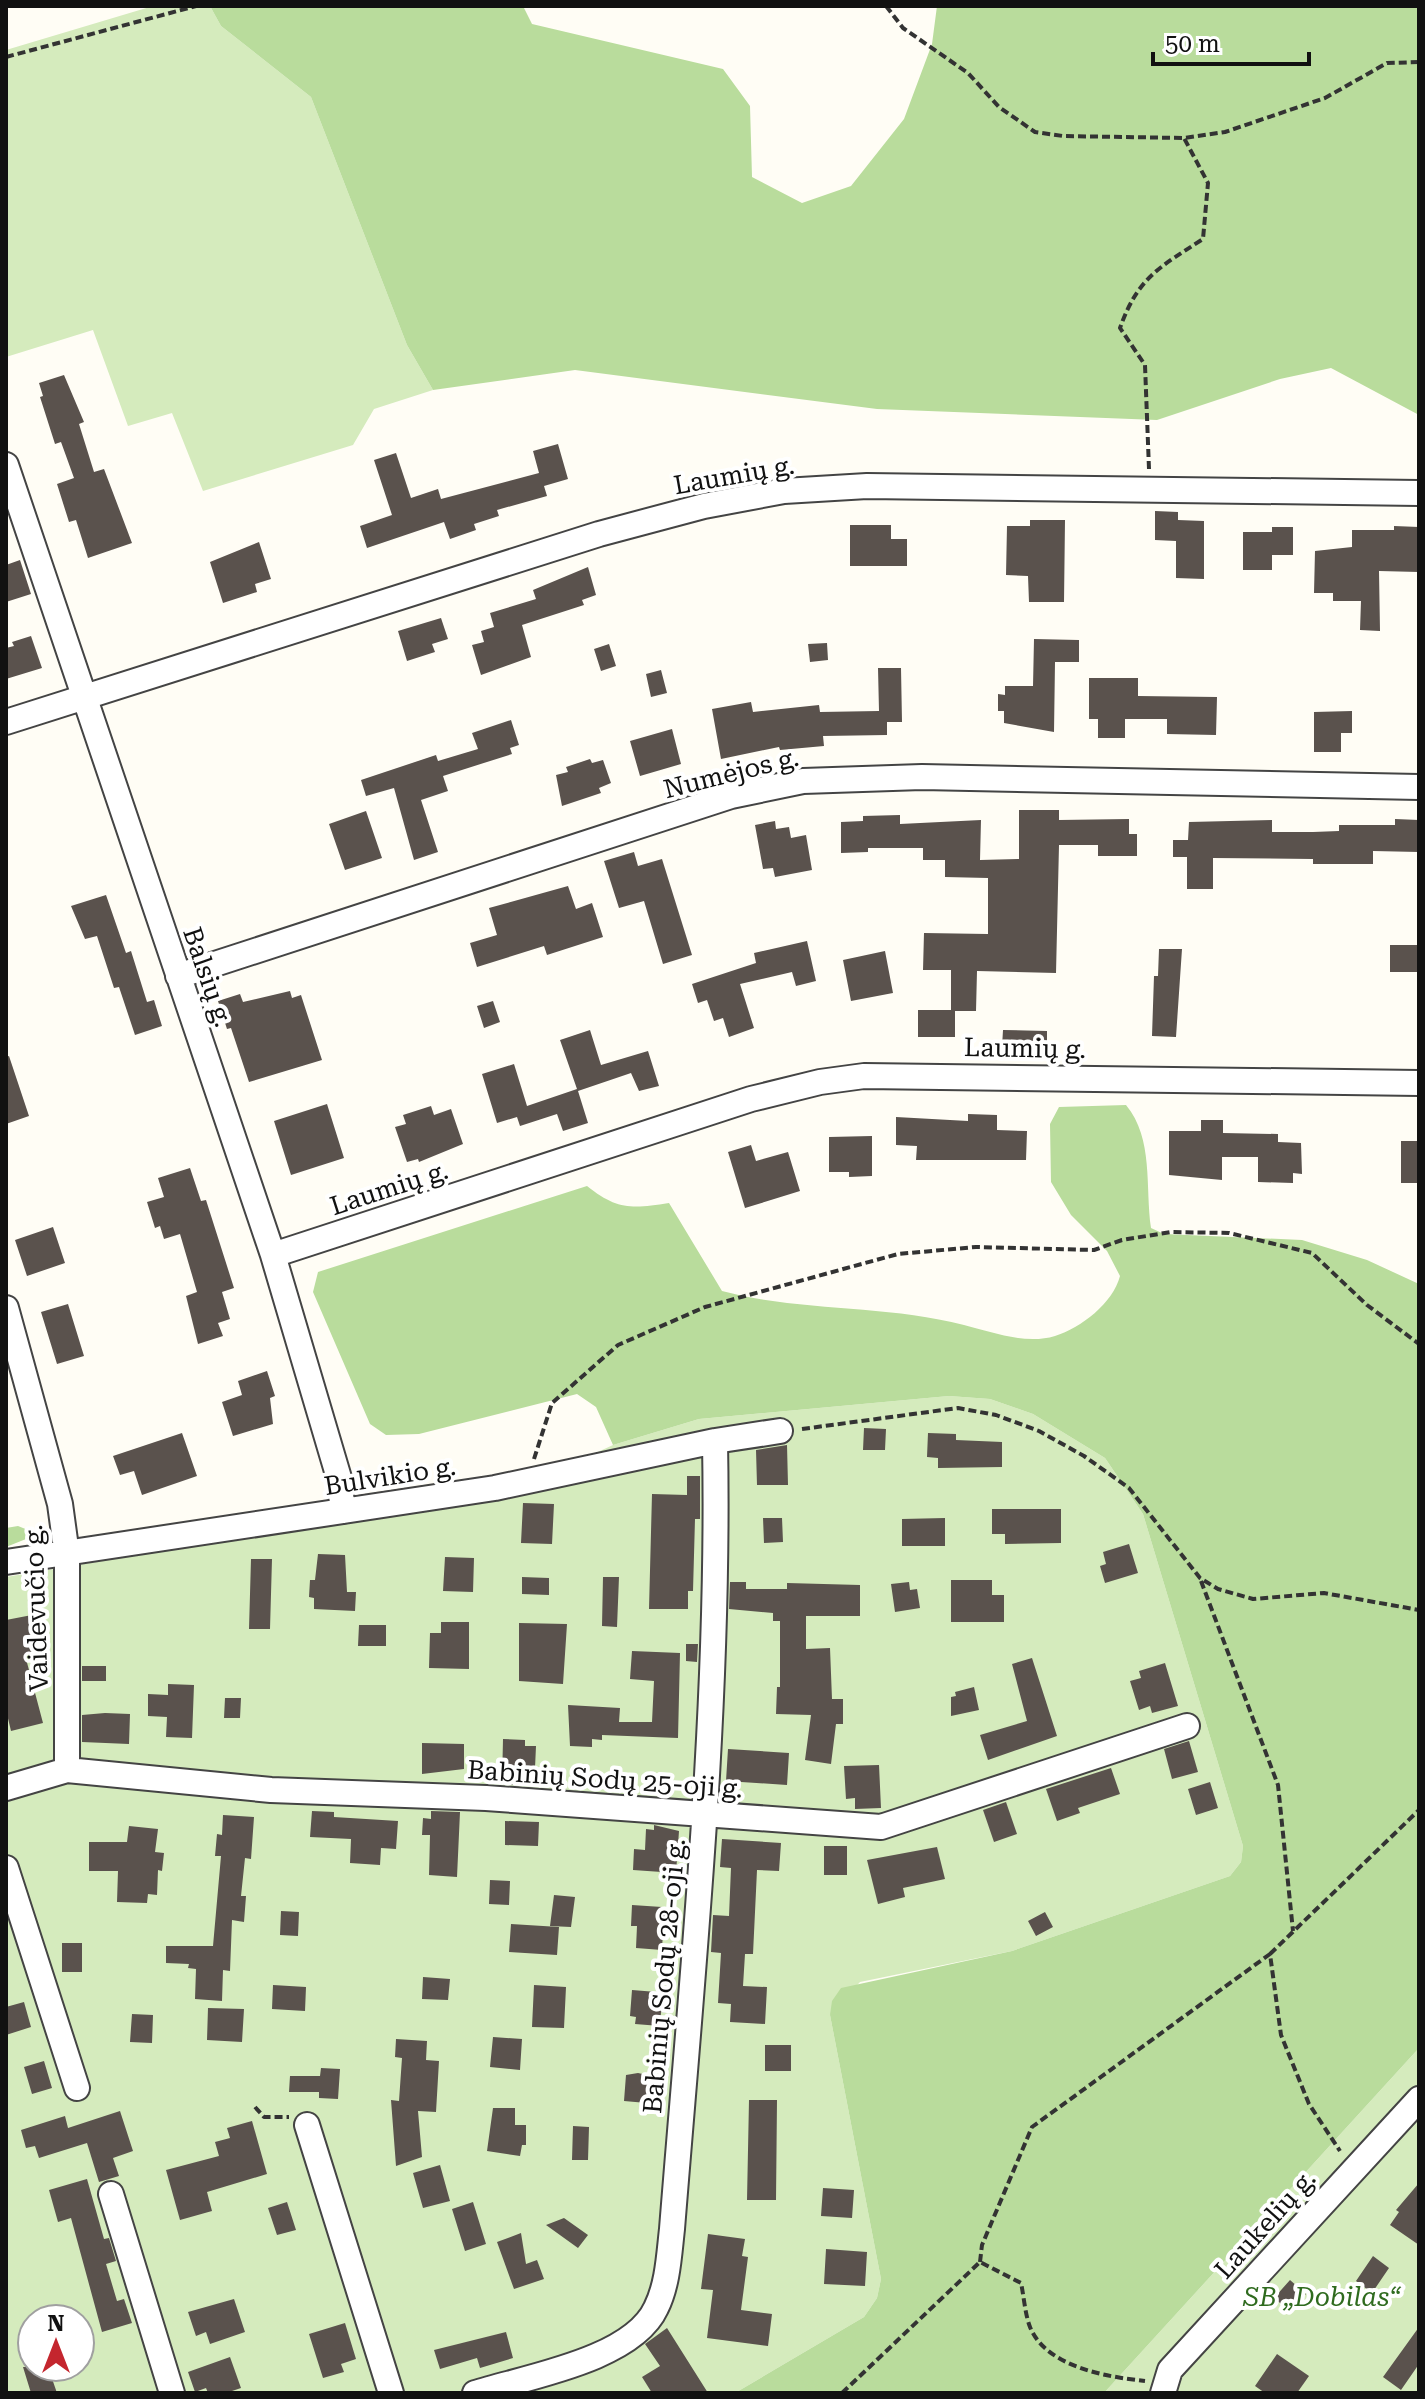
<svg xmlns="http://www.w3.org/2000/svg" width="1425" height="2399" viewBox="0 0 1425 2399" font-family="'Roboto Serif',serif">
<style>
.green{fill:#d5ebbd;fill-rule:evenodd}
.forest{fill:#b9dc9c}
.building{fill:#5a524d}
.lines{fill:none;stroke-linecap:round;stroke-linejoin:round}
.street-casing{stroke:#444;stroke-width:28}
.path{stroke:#333;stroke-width:4;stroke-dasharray:8 4;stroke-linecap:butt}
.street{stroke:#fff;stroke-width:24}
.labels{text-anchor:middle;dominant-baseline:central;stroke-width:8;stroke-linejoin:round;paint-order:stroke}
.street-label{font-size:26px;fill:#111;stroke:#fff}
.park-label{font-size:26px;font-style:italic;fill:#2f6b1f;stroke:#fff}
</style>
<rect width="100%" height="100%" fill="#fffdf5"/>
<path class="green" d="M153 6H210L221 26 311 97 407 345 433 390 374 409 353 445 203 491 172 413 128 426 93 330 6 357V50Z
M949 1396 990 1399 1033 1414 1105 1458 1143 1514 1243 1846 1241 1862 1230 1876 1012 1951 860 1982 830 2015 881 2279 877 2298 864 2317 735 2393H6V1577L508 1493 613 1445 699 1419ZM32 2319H80V2367H32Z
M1419 2048V2393H1104Z"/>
<path class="forest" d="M210 6H523L532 24 723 69 750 106 752 177 802 203 851 186 904 119 932 44 937 6H1419V415L1331 368 1280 379 1157 420 877 409 575 370 433 390 407 345 311 97 221 26Z
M1126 1105C1154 1139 1145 1187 1151 1228L1164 1234 1302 1240 1367 1260 1419 1284V2048L1104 2393H735L864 2317 877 2298 881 2279 830 2015 832 2001 841 1988 1012 1951 1230 1876 1241 1862 1243 1846 1143 1514 1105 1458 1033 1414 990 1399 949 1396 699 1419 613 1445 596 1407 577 1394 419 1434 386 1435 370 1424 313 1292 318 1272 587 1186C617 1210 632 1209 669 1203L722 1291C801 1312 884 1304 964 1325 992 1332 1026 1345 1055 1336 1081 1328 1113 1303 1120 1276L1107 1251 1071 1215 1051 1182 1050 1124 1059 1107Z
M18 1526 28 1530 26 1539 6 1547V1528Z"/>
<path class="building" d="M64 375 84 422 79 424 94 472 104 469 132 543 88 558 76 520 69 522 57 484 74 478 61 442 55 444 40 397 43 396 39 383Z
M558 444 568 479 544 486 547 496 497 510 499 516 474 524 476 530 450 539 444 522 367 548 360 526 392 515 374 460 396 453 411 498 438 489 441 499 539 473 533 451Z
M1155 511 1178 512V520L1204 521V579L1176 578V541L1155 540Z
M1030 520H1065L1064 602H1029L1028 576 1006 575 1007 526H1030Z
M850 525H891V539H907V566H850Z
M1394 526 1419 527V572L1379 571 1380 631 1360 630 1361 601H1333V593H1314L1315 551 1352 547V530H1394Z
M1272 527H1293V555H1272V570H1243V532H1272Z
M259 542 271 579 255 584 257 592 223 603 210 562Z
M20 560 31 594 6 602V565Z
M588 567 596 595 582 600 584 605 522 625 531 657 481 675 472 645 484 642 481 631 494 627 490 613 536 599 533 590Z
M441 618 448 639 432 644 435 652 407 661 398 631Z
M31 636 42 668 6 679V648L14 646 12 642Z
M1034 639 1079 640V662H1055L1054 732 1004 723V711H998V694L1005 695V686H1033Z
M827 643 828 660 810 662 808 644Z
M609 644 616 666 601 671 594 649Z
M878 668H901L902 722H887V735L823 736 824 746 780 750 779 747 721 759 712 709 751 702 753 712 819 705 820 712 879 711Z
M661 670 667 693 651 697 646 674Z
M1089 678H1138V696L1217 697 1216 735 1167 734V719H1125V738H1098V719H1089Z
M1352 711V733H1341V752H1314V712Z
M511 720 519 745 510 748 512 754 443 776 448 791 421 800 438 852 414 860 394 788 366 796 361 780 436 755 438 761 478 749 472 733Z
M672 729 681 764 640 776 630 741Z
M590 759 592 763 603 760 611 783 599 788 601 793 562 806 556 775 568 772 566 767Z
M1019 810H1059V820L1129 819V834H1137V856H1098V845H1059L1056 973 977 971 976 1011H955V1037H918V1010H951V970H923L924 933 988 934V878L945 877V860H923V848H868V852L841 853V822L863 821V816L900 815V824L981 820 980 860 1019 859Z
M366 811 382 858 345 870 329 824Z
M1395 819 1419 820V852L1373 851V864H1313V859L1213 858V889H1187V857H1173V840H1188L1189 822 1272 820V832H1313L1339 831V825H1395Z
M775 821 776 829 789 827 791 838 806 835 812 870 775 877 773 868 763 869 755 825Z
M634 852 638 866 662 859 692 955 663 964 644 901 619 908 604 861Z
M568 886 576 909 592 903 603 937 547 955 544 946 477 967 470 943 497 935 489 908Z
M106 895 126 953 131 951 147 1002 154 1000 162 1026 135 1035 119 987 114 988 97 936 85 939 71 906Z
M807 941 816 981 796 986 792 972 740 984 754 1028 729 1037 723 1018 714 1021 707 1000 698 1003 692 984 756 963 754 953Z
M1390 945H1419V972H1390Z
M1159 949H1182L1176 1037 1152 1036 1154 976H1158Z
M885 951 893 993 851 1001 843 960Z
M290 991 292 998 301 995 322 1060 249 1082 231 1028 227 1029 218 1001 240 994 243 1002Z
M493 1001 500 1022 484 1028 477 1006Z
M590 1030 601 1065 648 1051 659 1086 639 1091 631 1073 578 1091 588 1123 563 1131 557 1114 520 1126 517 1117 497 1123 482 1074 514 1064 527 1106 577 1089 560 1040Z
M1003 1030 1047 1031V1048L1002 1047Z
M9 1056 29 1116 6 1124V1057Z
M327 1104 344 1158 291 1175 274 1121Z
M431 1106 434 1115 451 1109 463 1144 419 1162 418 1159 407 1162 395 1127 406 1124 403 1115Z
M968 1114 997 1115V1130L1027 1131 1026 1160H916L917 1146 896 1145V1117L968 1121Z
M1201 1120H1223V1133L1278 1134V1142L1301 1143 1302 1174 1293 1173V1183L1258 1182V1157H1222V1180L1169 1175V1131H1201Z
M872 1136V1176L849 1177V1172H829V1137Z
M1401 1141H1419V1183H1401Z
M751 1145 756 1161 788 1152 800 1191 745 1208 728 1152Z
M190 1168 201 1201 206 1200 234 1288 222 1292 230 1319 218 1323 223 1336 198 1344 186 1296 197 1292 180 1234 164 1239 160 1226 155 1228 147 1202 164 1197 158 1178Z
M53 1227 65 1263 27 1276 15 1240Z
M68 1304 84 1356 57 1364 41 1312Z
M267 1371 275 1396 270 1398 273 1424 233 1436 222 1402 242 1395 238 1381Z
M864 1428 886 1429 885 1450H863Z
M182 1433 197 1476 142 1495 134 1471 120 1475 113 1456Z
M928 1433 956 1434V1440L1002 1442V1467L938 1468V1458L927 1457Z
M787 1445 788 1485H757L756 1450Z
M687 1476H700V1519H695L693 1591H688V1609H649L652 1494 687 1495Z
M523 1503 554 1504 552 1544 521 1543Z
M992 1509H1061V1543L1005 1544V1534H992Z
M763 1518H782L783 1542 764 1543Z
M945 1518V1546H902V1519Z
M1129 1544 1138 1573 1105 1583 1100 1566 1106 1564 1103 1552Z
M318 1554 345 1555 347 1592H356L355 1611 314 1609V1598L309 1597 310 1580H315Z
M445 1557 474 1558 473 1592 443 1591Z
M251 1559H272L270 1629H249Z
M522 1577 549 1578V1595L522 1594Z
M603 1577H619L617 1627 602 1626Z
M951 1580H992V1595H1004V1622H951Z
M730 1582H746V1589H787V1583L860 1585V1616H806V1649L830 1648 832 1699H843V1724H836L831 1764 805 1760 811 1715 776 1714 777 1687H780V1621H773V1613L729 1609Z
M909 1582 910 1590 917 1589 920 1608 895 1612 891 1584Z
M32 1615 39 1652 25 1655 43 1723 11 1731 6 1710V1620Z
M441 1622H469V1669L429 1668 430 1633H441Z
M519 1623 567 1624 563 1684 519 1681Z
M359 1625H386V1646H358Z
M686 1644H698L697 1662 686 1661Z
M632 1651 680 1653 678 1738 602 1735V1740L592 1739V1747L570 1746 568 1705 620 1708 619 1722H652L654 1681 630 1679Z
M1032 1658 1057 1736 988 1760 980 1735 1027 1721 1012 1664Z
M1165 1663 1178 1706 1152 1713 1150 1706 1139 1710 1130 1681 1141 1678 1139 1671Z
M82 1666H106V1681H82Z
M168 1684 194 1685 192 1738 166 1737 167 1717 148 1716V1694L168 1695Z
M974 1687 979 1710 951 1716V1697L956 1696 955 1692Z
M225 1698H241L240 1718H224Z
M105 1713 130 1714 129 1744 82 1742V1715Z
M503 1739 525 1740V1746H536L535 1768 524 1767 523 1786 502 1784Z
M1189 1741 1198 1772 1172 1779 1164 1749Z
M422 1743 464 1744V1769L422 1774Z
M728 1749 789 1753 787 1785 726 1781Z
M879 1765 881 1808 855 1809V1798L846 1799 844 1766Z
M1111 1768 1120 1794 1078 1808 1080 1813 1057 1821 1046 1789Z
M1210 1782 1218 1808 1196 1815 1188 1789Z
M1006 1802 1017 1834 994 1842 983 1810Z
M312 1811 334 1812V1817L398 1821 396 1849 381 1848 380 1865 350 1863 351 1839 310 1837Z
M431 1811 460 1812 457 1877 429 1875 430 1835H422L423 1818 431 1819Z
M223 1815 254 1817 251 1859 245 1858 241 1896H246L244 1922 232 1920 230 1971 223 1970 222 2001 195 1999 196 1969 188 1968 189 1964 166 1963V1946H213L221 1856H215L217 1834 222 1835Z
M505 1821 539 1822 538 1846 505 1845Z
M654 1825 679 1831 676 1873 633 1870 634 1849 645 1850 646 1829 654 1830Z
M129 1826 158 1829 155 1852 164 1853 162 1871 158 1870 157 1895 148 1894 147 1903 117 1902 118 1871H89V1842H127Z
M722 1839 781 1843 779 1871 757 1870 753 1954H745L743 1986 767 1987 765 2024 730 2022 731 2004 718 2003 721 1953 711 1952 713 1915 729 1916 731 1868 720 1867Z
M824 1846H847V1875H824Z
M937 1847 945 1879 903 1888 905 1897 878 1904 867 1860Z
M490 1880 510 1881 509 1905 489 1904Z
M554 1895 575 1897 571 1927 550 1926Z
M632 1905 677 1908 675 1932 663 1931 662 1950 636 1948 637 1926H631Z
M281 1911 299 1912 298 1936 280 1935Z
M1045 1912 1053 1927 1036 1936 1028 1921Z
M511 1924 559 1927 557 1955 509 1952Z
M62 1943H82V1972H62Z
M423 1977 450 1979 448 2000 422 1999Z
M273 1985 306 1987 305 2011 272 2009Z
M534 1985 566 1987 564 2028 532 2027Z
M632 1990 669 1993 667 2013 661 2012 660 2026 635 2024 636 2017 630 2016Z
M24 2002 31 2027 6 2035V2007Z
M208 2008 244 2009 242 2042 207 2040Z
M132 2014 153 2015 152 2043 130 2042Z
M493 2037 522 2039 520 2070 490 2067Z
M396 2039 427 2041 426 2060 439 2061 436 2112 418 2111 422 2157 396 2166 391 2100 399 2101 402 2058 395 2057Z
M765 2045H791V2071H765Z
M44 2061 52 2088 32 2094 24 2067Z
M321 2068 340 2069 338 2099 319 2098V2092H289L290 2076H320Z
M638 2073 661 2078 658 2104 624 2101 626 2075Z
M749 2100H777L776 2200H747Z
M493 2108H515V2125H526V2145H522L520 2156 487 2151Z
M120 2111 133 2151 113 2158 119 2176 99 2182 87 2143 39 2158 35 2146 26 2148 21 2130 65 2116 68 2128Z
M252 2121 267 2174 207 2192 212 2211 180 2220 166 2170 219 2156 215 2142 230 2138 227 2128Z
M573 2126 589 2127 588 2160H572Z
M440 2165 450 2201 423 2208 413 2173Z
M87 2179 104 2239 109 2238 116 2261 106 2264 117 2301 124 2299 132 2323 102 2332 71 2218 58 2222 49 2190Z
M1419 2183V2245L1390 2225 1399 2212 1396 2210Z
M823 2188 854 2190 852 2218 821 2216Z
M287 2202 296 2230 277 2235 268 2208Z
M473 2202 486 2244 465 2251 452 2209Z
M564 2218 588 2235 578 2248 546 2225Z
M521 2233 526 2264 537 2260 544 2279 514 2289 497 2242Z
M708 2234 745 2239 742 2256 748 2257 741 2310 772 2314 768 2346 707 2338 713 2290 701 2289Z
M826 2249 867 2252 865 2286 824 2284Z
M1373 2256 1389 2268 1372 2293 1356 2281Z
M1290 2280 1306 2294 1291 2312 1274 2298Z
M234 2299 245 2332 210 2344 206 2332 196 2336 188 2312Z
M345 2323 356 2359 341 2364 344 2372 323 2378 309 2334Z
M1419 2327V2364L1401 2390 1383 2377Z
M667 2328 708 2393H652L642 2377 660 2366 645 2344Z
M506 2332 513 2358 480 2368 477 2358 440 2369 434 2350Z
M1277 2354 1309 2376 1297 2393H1265L1255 2386Z
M230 2357 241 2388 226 2393H208L206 2388 195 2392 188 2372Z
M23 2367H48L57 2393H31Z"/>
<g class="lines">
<defs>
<path id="street" d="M6 465 273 1255 339 1478 343 1511
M6 722 599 534 704 506 784 491 867 486 1419 493
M178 976 731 796 803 781 922 777 1419 787
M273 1255 751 1099 820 1082 864 1076 1419 1083
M6 1308 60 1504 67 1555V1770
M6 1562 495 1488 715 1441 780 1431
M6 1788 67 1770 271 1790 486 1798 881 1827 1187 1726
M6 1868 77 2088
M307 2125 391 2393
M111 2194 172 2393
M475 2393C526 2377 632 2360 656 2308 668 2284 669 2255 672 2229 693 1966 720 1704 715 1441
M1163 2393 1170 2370 1419 2099"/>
</defs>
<use href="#street" class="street-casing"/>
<path class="path" d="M886 6 903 28 968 73 999 107 1035 132 1063 136 1184 138 1225 132 1325 98 1387 63 1419 62
M6 57 196 6
M1149 469 1145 365 1120 328C1138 277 1160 267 1203 239L1208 183 1184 138
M802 1429 958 1408 996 1415 1039 1431 1084 1456 1129 1488 1200 1578 1218 1589 1253 1599 1324 1593 1419 1610
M534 1459 552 1403 618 1345 705 1307 898 1254 976 1247 1094 1250 1122 1240 1171 1232 1229 1233 1312 1253 1367 1305 1419 1344
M1201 1581 1278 1785 1293 1931
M1270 1954 1419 1810
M255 2107 264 2117H289
M980 2262 982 2245 1032 2127 1270 1954 1281 2035 1309 2104 1340 2151
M842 2393 980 2262 1021 2283C1024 2297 1025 2314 1030 2327 1046 2367 1107 2377 1145 2381"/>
<use href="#street" class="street"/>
</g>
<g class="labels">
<g class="street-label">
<text transform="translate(734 475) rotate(-10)">Laumių g.</text>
<text transform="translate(731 773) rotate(-14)">Numėjos g.</text>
<text transform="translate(208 977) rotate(71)">Balsių g.</text>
<text transform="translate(1025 1048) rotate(1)">Laumių g.</text>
<text transform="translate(389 1188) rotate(-18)">Laumių g.</text>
<text transform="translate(390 1476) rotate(-9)">Bulvikio g.</text>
<text transform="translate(36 1608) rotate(-92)">Vaidevučio g.</text>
<text transform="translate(605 1779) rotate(4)">Babinių Sodų 25-oji g.</text>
<text transform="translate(664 1976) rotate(-85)">Babinių Sodų 28-oji g.</text>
<text transform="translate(1265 2224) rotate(-48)">Laukelių g.</text>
</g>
<g class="park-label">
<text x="1322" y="2297">SB „Dobilas“</text>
</g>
</g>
<rect width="1425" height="2399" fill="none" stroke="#111111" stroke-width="16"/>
<g transform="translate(56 2343)"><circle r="38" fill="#ffffff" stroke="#a0a0a0" stroke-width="2"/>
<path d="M0-6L14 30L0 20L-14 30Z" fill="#c4262e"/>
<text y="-12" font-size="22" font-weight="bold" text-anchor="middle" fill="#111111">N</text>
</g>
<path d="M1153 52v12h156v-12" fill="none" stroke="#111111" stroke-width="4"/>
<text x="1165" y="52" font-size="24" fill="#111111" stroke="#ffffff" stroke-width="6" paint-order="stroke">50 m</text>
</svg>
